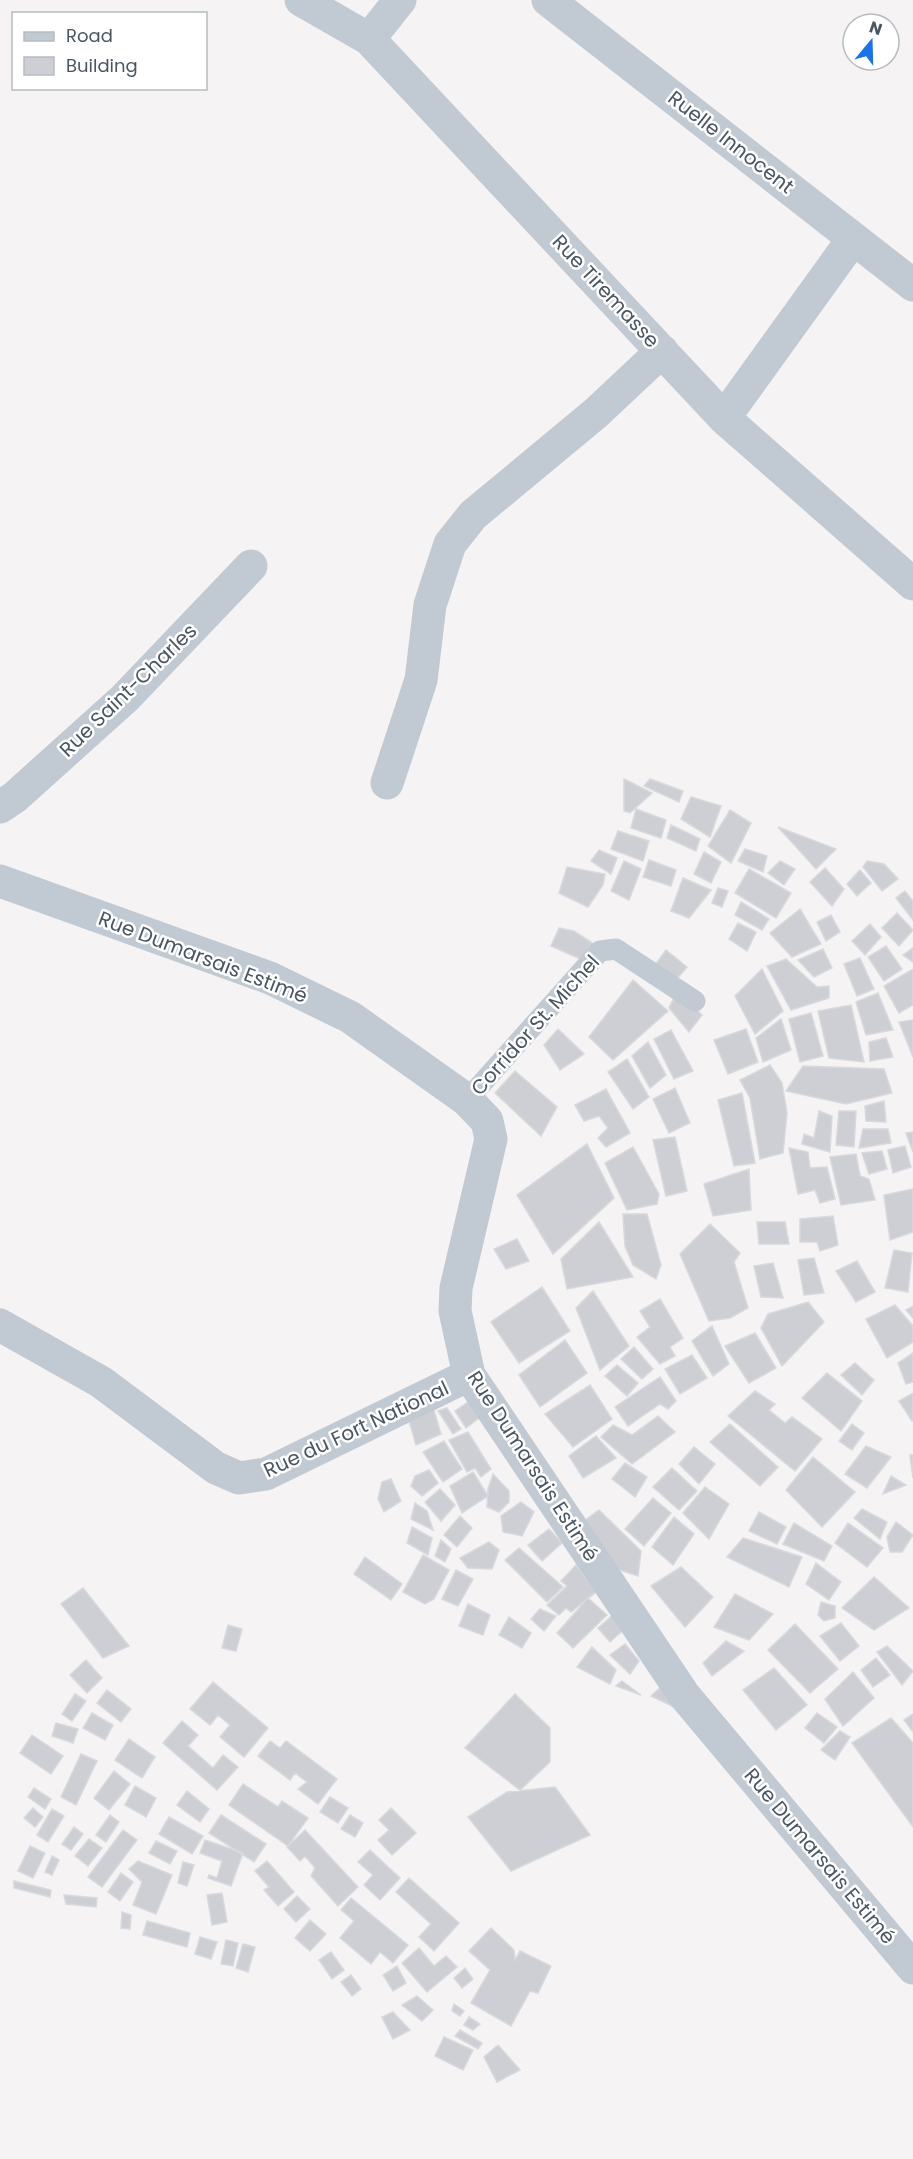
<svg xmlns="http://www.w3.org/2000/svg" width="913" height="2159" viewBox="0 0 913 2159" font-family="Poppins,sans-serif">
<style>
.building{fill:#cdcfd5;stroke:#d7d9de;stroke-width:1.5}
.lines{fill:none;stroke-linecap:round;stroke-linejoin:round}
.service{stroke:#c1cad2;stroke-width:21}
.minor{stroke:#c1cad2;stroke-width:33}
.labels{text-anchor:middle;dominant-baseline:central;stroke-width:5;stroke-linejoin:round;paint-order:stroke}
.street-label{font-size:20px;fill:#4a5661;stroke:#fff}
</style>
<rect width="100%" height="100%" fill="#f5f3f3"/>
<path class="building" d="M624 779 652 793 630 813 624 811Z
M650 779 683 791 679 802 644 786Z
M691 797 721 806 710 837 681 819Z
M636 809 666 820 661 838 631 828Z
M730 810 751 823 731 863 708 846Z
M671 825 700 839 696 851 667 838Z
M778 827 836 849 816 869Z
M618 831 649 841 643 861 611 849Z
M745 849 767 856 763 872 738 861Z
M599 850 617 858 611 874 591 861Z
M704 852 721 862 711 883 694 874Z
M649 860 676 870 671 886 643 877Z
M624 861 641 869 629 900 611 891Z
M780 861 795 869 784 885 768 873Z
M867 861 884 864 898 879 882 891 863 867Z
M567 867 605 874 603 885 588 907 559 893Z
M825 868 844 889 832 906 810 882Z
M749 869 791 893 776 918 735 893Z
M860 870 871 883 857 896 847 884Z
M683 878 711 890 689 918 671 911Z
M718 888 728 891 722 907 712 903Z
M905 891 913 901V920L896 898Z
M741 902 769 919 762 930 735 915Z
M800 909 821 944 792 957 770 933Z
M897 913 913 930 899 946 882 928Z
M831 915 840 932 826 941 817 922Z
M738 923 756 932 747 951 729 939Z
M870 924 881 937 865 955 852 941Z
M559 928 574 931 606 952 599 967 551 946Z
M886 946 902 969 884 981 868 957Z
M913 948V962L903 955Z
M823 949 832 968 814 977 798 960Z
M666 950 687 967 675 981 655 965Z
M860 958 874 989 857 996 844 964Z
M786 959 817 987 829 986V998L791 1010 767 966Z
M762 969 783 1011 755 1034 735 996Z
M913 969V1005L899 1013 884 986Z
M633 980 668 1011 613 1060 589 1037Z
M678 990 702 1015 689 1032 669 1008Z
M878 993 893 1030 866 1035 856 1002Z
M851 1005 864 1062 829 1058 818 1011Z
M811 1013 823 1056 800 1062 789 1019Z
M781 1019 791 1050 763 1062 756 1038Z
M913 1020V1057L899 1022Z
M558 1029 584 1054 560 1070 544 1045Z
M746 1029 758 1062 728 1074 714 1040Z
M671 1030 693 1071 674 1079 654 1039Z
M886 1038 893 1057 870 1061 869 1042Z
M648 1042 666 1075 650 1088 632 1056Z
M627 1059 649 1097 633 1109 608 1072Z
M770 1065 782 1083 787 1113 783 1153 760 1159 750 1098 740 1080Z
M803 1066 884 1069 892 1093 846 1104 786 1091Z
M515 1071 557 1107 541 1136 495 1093Z
M675 1088 690 1123 669 1133 653 1099Z
M606 1089 630 1133 606 1147 598 1138 608 1128 599 1116 584 1121 575 1105Z
M742 1093 755 1163 734 1166 718 1100Z
M884 1101 886 1122 866 1121 865 1106Z
M819 1111 832 1116 830 1152 802 1144 804 1134 814 1138Z
M839 1111H856L854 1147 836 1145Z
M863 1129H888L891 1143 859 1148Z
M913 1132V1152L906 1133Z
M675 1137 687 1191 666 1196 653 1140Z
M587 1144 614 1198 553 1254 517 1195Z
M905 1146 911 1167 893 1173 888 1150Z
M633 1147 659 1194 657 1204 627 1210 605 1163Z
M789 1148 808 1152 810 1168 827 1167 835 1199 820 1203 815 1190 798 1194Z
M882 1151 887 1169 869 1174 862 1153Z
M856 1154 860 1176 869 1179 875 1200 841 1205 830 1157Z
M749 1169 751 1210 713 1216 704 1184Z
M913 1189V1232L890 1240 884 1195Z
M623 1214H647L661 1265 656 1279 633 1265 625 1246Z
M833 1216 838 1245 820 1251 817 1242H800V1219Z
M599 1222 633 1277 567 1289 561 1259Z
M757 1222H785L789 1244H759Z
M710 1224 740 1253 734 1262 748 1308 730 1318 709 1321 680 1254Z
M517 1239 529 1261 506 1269 494 1249Z
M894 1250 912 1253 908 1292 885 1288Z
M814 1258 824 1293 804 1295 798 1260Z
M857 1261 875 1292 856 1302 836 1271Z
M773 1263 783 1298 761 1297 754 1266Z
M542 1287 570 1331 519 1363 491 1322Z
M593 1291 629 1346 600 1370 576 1308Z
M660 1299 683 1338 670 1347 675 1356 660 1364 637 1337 650 1327 640 1311Z
M808 1302 824 1322 782 1366 761 1328 768 1314Z
M895 1305 913 1326V1342L887 1358 866 1319Z
M913 1306V1318L906 1310Z
M712 1326 729 1364 713 1376 692 1341Z
M755 1333 776 1368 749 1383 725 1346Z
M565 1340 587 1373 540 1407 519 1375Z
M634 1347 653 1369 642 1379 621 1359Z
M913 1353V1382L906 1384 898 1363Z
M692 1355 707 1378 680 1394 665 1369Z
M855 1363 874 1380 862 1395 841 1375Z
M617 1365 638 1383 627 1396 605 1376Z
M827 1373 862 1401 841 1431 802 1398Z
M660 1377 676 1401 668 1409 660 1404 628 1426 615 1407Z
M590 1385 612 1419 573 1447 545 1414Z
M755 1391 775 1404 769 1410 785 1423 792 1417 822 1439 795 1471 728 1416Z
M913 1393V1420L912 1421 899 1401Z
M471 1400 483 1415 466 1428 455 1411Z
M432 1404 441 1434 416 1445 407 1414Z
M447 1408 461 1429 453 1434 438 1411Z
M658 1416 675 1432 632 1464 601 1437 613 1425 632 1435Z
M730 1424 778 1467 760 1486 710 1442Z
M852 1424 864 1433 852 1450 839 1441Z
M468 1432 491 1469 481 1477 475 1468 467 1472 449 1440Z
M596 1436 616 1458 583 1478 569 1456Z
M444 1441 462 1469 443 1482 423 1452Z
M866 1446 891 1457 867 1488 845 1474Z
M694 1447 715 1464 699 1484 679 1464Z
M910 1455H913V1478Z
M813 1457 855 1492 822 1527 786 1490Z
M625 1463 647 1477 635 1497 612 1479Z
M672 1468 697 1491 679 1510 653 1487Z
M429 1470 438 1483 422 1496 411 1486 415 1476Z
M473 1472 488 1496 462 1513 450 1486Z
M493 1474 509 1491V1502L499 1512 487 1507 488 1489Z
M891 1476 906 1485 883 1494Z
M391 1479 401 1501 384 1512 378 1499 382 1482Z
M705 1487 729 1504 709 1539 683 1513Z
M440 1489 455 1505 441 1521 425 1502Z
M653 1498 671 1513 644 1546 625 1529Z
M521 1502 534 1512 522 1536 503 1532 501 1516Z
M415 1503 427 1511 433 1530 411 1519Z
M862 1509 887 1522 880 1539 854 1518Z
M599 1510 641 1551 638 1576 608 1566 580 1524Z
M759 1512 786 1527 777 1544 749 1531Z
M460 1516 472 1528 457 1547 444 1535Z
M674 1517 694 1534 673 1565 652 1547Z
M896 1522 913 1535 902 1552H890L887 1537Z
M794 1523 832 1546 824 1561 783 1544Z
M848 1523 883 1548 867 1567 835 1543Z
M412 1527 432 1538 428 1555 407 1543Z
M549 1529 562 1543 542 1561 528 1545Z
M743 1538 802 1557 789 1587 727 1557Z
M441 1540 451 1549 445 1562 435 1556Z
M489 1542 499 1550 492 1569 468 1568 460 1558Z
M519 1548 563 1587 547 1602 505 1560Z
M423 1555 449 1570 434 1599 425 1604 403 1592Z
M365 1557 402 1584 391 1600 354 1574Z
M816 1563 841 1582 829 1600 806 1584Z
M576 1565 596 1592 571 1612 566 1608 559 1615 547 1605 567 1586 561 1581Z
M681 1567 713 1597 685 1627 651 1586Z
M456 1570 473 1579 458 1606 442 1599Z
M874 1577 909 1608 874 1630 842 1608Z
M83 1588 129 1646 103 1658 61 1604Z
M735 1594 773 1614 749 1640 714 1627Z
M588 1598 607 1615 573 1648 557 1633Z
M821 1602 835 1606V1618L824 1621 818 1615Z
M468 1604 490 1615 483 1635 459 1626Z
M622 1607 631 1623 610 1642 598 1628Z
M540 1609 556 1616 544 1631 531 1619Z
M509 1617 531 1633 522 1648 499 1635Z
M841 1623 859 1646 840 1661 820 1636Z
M795 1624 838 1669 810 1693 768 1650Z
M228 1625 242 1629 236 1651 222 1648Z
M726 1641 744 1651 712 1676 703 1663Z
M625 1644 639 1661 630 1674 610 1655Z
M887 1646 913 1671 902 1685 877 1652Z
M592 1647 616 1670 610 1684 577 1667Z
M876 1658 890 1675 873 1687 861 1670Z
M86 1660 102 1678 87 1693 70 1675Z
M774 1668 807 1705 776 1730 743 1690Z
M853 1672 874 1698 843 1726 825 1699Z
M622 1681 641 1695 616 1686Z
M213 1682 268 1728 244 1757 220 1737 230 1725 218 1715 210 1725 190 1709Z
M661 1687 674 1707 651 1696Z
M107 1690 131 1709 121 1722 97 1703Z
M75 1694 86 1701 72 1721 62 1714Z
M515 1694 550 1728V1762L520 1790 465 1748Z
M92 1713 113 1725 105 1740 83 1728Z
M817 1713 837 1727 824 1743 805 1728Z
M913 1714V1732L904 1720Z
M891 1718 913 1743V1827L852 1743Z
M182 1721 198 1735 188 1746 213 1768 223 1755 238 1767 217 1790 163 1743Z
M56 1723 78 1729 73 1743 52 1736Z
M840 1731 850 1737 835 1760 821 1750Z
M32 1735 63 1756 51 1774 20 1753Z
M129 1739 155 1757 142 1778 115 1760Z
M270 1741 280 1748 286 1741 337 1779 318 1804 298 1789 307 1782 295 1773 290 1780 258 1756Z
M81 1754 97 1761 76 1805 61 1797Z
M114 1771 130 1784 109 1810 94 1798Z
M243 1784 278 1807 282 1801 308 1818 288 1846 229 1805Z
M135 1786 156 1798 146 1817 125 1805Z
M555 1787 590 1835 511 1871 468 1817 507 1792Z
M34 1788 51 1799 45 1809 28 1797Z
M187 1791 209 1809 200 1822 177 1805Z
M330 1797 348 1808 338 1823 320 1812Z
M33 1808 43 1817 35 1827 24 1818Z
M391 1808 416 1833 392 1855 378 1840 389 1830 379 1820Z
M52 1809 64 1816 48 1842 37 1835Z
M110 1815 119 1822 106 1842 96 1835Z
M221 1815 266 1844 254 1862 209 1833Z
M350 1815 363 1823 355 1837 341 1829Z
M169 1817 203 1836 192 1854 159 1834Z
M74 1827 83 1834 71 1850 62 1844Z
M123 1830 137 1840 102 1887 88 1877Z
M305 1830 358 1887 338 1906 311 1876 315 1868 305 1856 300 1861 287 1847Z
M89 1839 102 1848 88 1866 75 1856Z
M205 1840 243 1853 231 1886 208 1878 209 1875 217 1878 222 1861 200 1853Z
M156 1841 177 1851 170 1864 149 1853Z
M30 1846 45 1853 33 1878 18 1871Z
M370 1850 400 1878 380 1900 364 1885 373 1875 358 1862Z
M52 1856 59 1860 52 1875 45 1872Z
M138 1861 172 1875 156 1914 133 1905 142 1882 129 1869Z
M267 1861 294 1892 278 1906 264 1890 269 1887 255 1871Z
M183 1862 194 1865 187 1886 178 1883Z
M121 1873 133 1882 120 1901 108 1892Z
M409 1878 459 1923 434 1951 419 1937 431 1924 396 1892Z
M14 1881 51 1890 50 1897 14 1888Z
M222 1893 227 1922 212 1925 207 1895Z
M64 1895 97 1898 96 1907 66 1904Z
M297 1896 310 1909 296 1922 284 1909Z
M351 1898 408 1945 393 1963 380 1952 371 1964 340 1938 354 1921 341 1910Z
M122 1912 131 1915 130 1929 121 1928Z
M310 1920 326 1934 310 1951 295 1938Z
M147 1921 190 1933 187 1947 143 1935Z
M491 1928 514 1950 515 1960 520 1951 551 1966 538 1993 530 1991 511 2026 471 2003 490 1970 469 1951Z
M200 1937 217 1942 211 1959 195 1954Z
M226 1940 238 1943 233 1966 221 1964Z
M243 1944 255 1947 248 1972 236 1968Z
M419 1948 434 1966 446 1956 457 1967 427 1992 402 1963Z
M331 1952 344 1970 332 1979 319 1960Z
M397 1966 406 1983 393 1991 383 1975Z
M465 1968 473 1979 462 1988 454 1978Z
M351 1975 361 1989 352 1996 341 1982Z
M417 1996 433 2010 422 2021 402 2005Z
M454 2004 464 2011 460 2016 452 2011Z
M393 2012 410 2030 393 2039 382 2017Z
M469 2017 480 2024 473 2030 464 2025Z
M460 2030 482 2043 478 2049 455 2036Z
M444 2037 473 2050 463 2070 435 2056Z
M498 2045 520 2070 497 2082 484 2057Z"/>
<g class="lines">
<path class="service" d="M467 1100 600 951 616 949 695 1001"/>
<path class="minor" d="M301 0 369 39 724 418 913 584
M548 0 913 285
M369 39 400 0
M724 418 853 239
M387 783 421 680 430 605 450 544 473 515 596 413 662 351
M0 807 15 797 125 698 251 566
M0 881 270 978 350 1017 467 1100 487 1121 491 1139 456 1288 455 1311 469 1375 684 1695 913 1968
M0 1325 101 1382 216 1468 239 1478 266 1474 469 1375"/>
</g>
<g class="labels">
<g class="street-label">
<text transform="translate(731 142) rotate(38)">Ruelle Innocent</text>
<text transform="translate(606 291) rotate(47)">Rue Tiremasse</text>
<text transform="translate(128 690) rotate(-44)">Rue Saint-Charles</text>
<text transform="translate(203 957) rotate(21)">Rue Dumarsais Estimé</text>
<text transform="translate(535 1025) rotate(-48)">Corridor St. Michel</text>
<text transform="translate(356 1429) rotate(-25)">Rue du Fort National</text>
<text transform="translate(533 1466) rotate(57)">Rue Dumarsais Estimé</text>
<text transform="translate(820 1856) rotate(50)">Rue Dumarsais Estimé</text>
</g>
</g>
<rect x="12" y="12" width="195" height="78" fill="#ffffff" stroke="#b7bbc0" stroke-width="1.5"/>
<rect x="24" y="32" width="30" height="9" fill="#c1cad2" stroke="#b7bbc0" stroke-width="1.5"/>
<text x="66" y="42" font-size="18" fill="#4a5661">Road</text>
<rect x="24" y="57" width="30" height="18" fill="#cdcfd5" stroke="#b7bbc0" stroke-width="1.5"/>
<text x="66" y="72" font-size="18" fill="#4a5661">Building</text>
<g transform="translate(871 42) rotate(19)"><circle r="28" fill="#ffffff" stroke="#b7bbc0" stroke-width="1.5"/>
<path d="M0-4.5L10 22L0 15L-10 22Z" fill="#1a73e8"/>
<text y="-9" font-size="16" font-weight="bold" text-anchor="middle" fill="#4a5661">N</text>
</g>
</svg>
